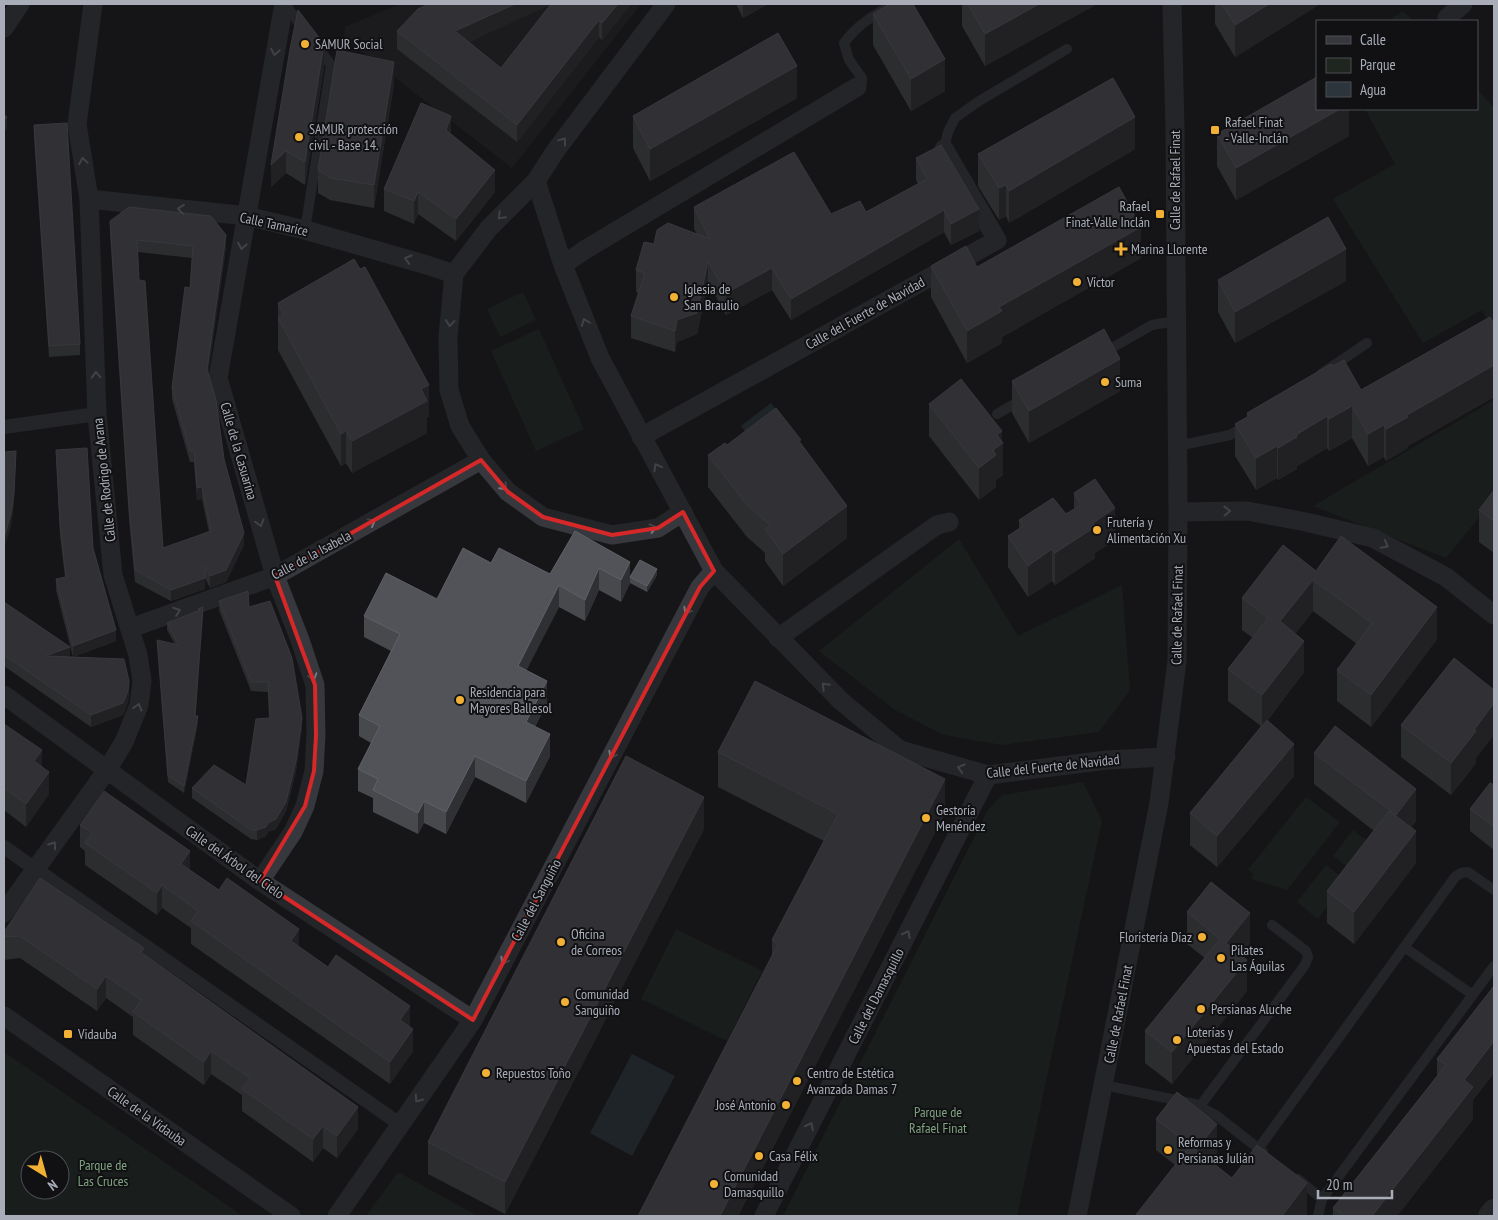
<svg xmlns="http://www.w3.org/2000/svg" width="1498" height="1220" viewBox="0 0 1498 1220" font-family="'PT Sans Narrow',sans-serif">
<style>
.built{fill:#222225}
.green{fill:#1e261f;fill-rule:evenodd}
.water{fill:#2c353c}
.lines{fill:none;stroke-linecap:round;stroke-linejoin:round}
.service{stroke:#37383d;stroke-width:10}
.pedestrian{stroke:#37383d;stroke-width:14}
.minor{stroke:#37383d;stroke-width:19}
.tertiary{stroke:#37383d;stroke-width:24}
.wall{fill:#47494d;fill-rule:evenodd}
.shaded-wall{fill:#2f3033}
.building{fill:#525359;stroke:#5f6168;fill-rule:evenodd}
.oneway{stroke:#757881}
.marked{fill:none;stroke:#d62828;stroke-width:4;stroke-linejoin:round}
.poi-dot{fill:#f2b134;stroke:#111113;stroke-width:2}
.labels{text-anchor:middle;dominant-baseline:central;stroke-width:4;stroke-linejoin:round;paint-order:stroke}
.poi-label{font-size:14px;fill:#a8adb8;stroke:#111113;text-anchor:start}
.street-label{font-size:14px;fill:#a8adb8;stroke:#111113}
.park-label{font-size:14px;fill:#7fa381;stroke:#111113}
</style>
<rect width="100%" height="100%" fill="#161618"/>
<path class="built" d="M400 4H641L512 168 344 38 345 27Z"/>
<path class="green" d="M1403 11 1413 21H1388Z
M1477 89 1494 108V333L1482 310 1423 343 1333 199 1395 164 1365 109H1477Z
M523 292 536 320 500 337 487 309Z
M539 329 584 429 536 451 491 351Z
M1494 400V499L1446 558 1313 506Z
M959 539 1018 636 1122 585 1130 690 1099 732 1002 745 944 735 895 710 819 651Z
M1083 782 1102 821 1017 1216H783L988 810 1002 795Z
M1306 797 1340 822 1287 890 1251 879 1254 874 1248 870Z
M1353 830 1374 846 1354 872 1333 856Z
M1326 865 1347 881 1318 919 1297 902Z
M676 929 762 971 727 1041 641 999Z
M4 1052 243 1216H4ZM30 1160H60V1190H30Z
M398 1172 478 1216H366Z"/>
<path class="water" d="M771 403 783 419 753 442 741 426Z
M632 1054 675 1076 632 1156 590 1133Z"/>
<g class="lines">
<path class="service" d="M285 4 304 30
M857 87 862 82V78L849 60 844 43C858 24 874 15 894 4
M944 149 948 132 955 118 979 101 1067 49
M305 230 331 65 316 45
M1103 353 1152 325 1176 321
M1321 374 1367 343
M997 414 1023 399
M1177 446 1230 435 1245 426
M1404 947 1473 995
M1104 1085 1195 1104 1217 1116 1263 1152
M1200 1106 1305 965 1308 957 1306 951 1272 925
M1259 1148 1455 877 1461 873 1468 872 1494 890
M1298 1179 1322 1199
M1318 1216 1322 1199 1494 966"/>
<path class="pedestrian" d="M4 427 97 414
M4 847 401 1125"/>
<path class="minor" d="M666 4 556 150 536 181 489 228 454 274 448 337 449 390 460 426 481 460 508 492 543 517 612 535 658 528 683 512
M1447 18 1463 4
M4 28 20 4
M536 181 563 265 600 358 714 571 841 701 900 750 988 775 1107 760 1166 757
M89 199 247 216 305 230 427 265 454 274
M563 265 583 251 857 87
M641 437 997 240 944 149
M1178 512 1247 511 1306 522 1373 538 1446 577 1494 615
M131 628 275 576 481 460
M778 638 937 525 949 522
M4 695 260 881 473 1020
M260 881 293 832 305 806 314 771 316 735 315 685 300 640 275 576 218 378 284 4
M4 913 107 770 124 742 139 705 142 681 138 655 113 575 97 414 89 199 77 124 93 4
M4 1016 291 1216
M337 1216 473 1020 700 587 714 571
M764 1216 988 775
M1077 1216 1159 803 1177 661 1178 512 1175 131 1172 4"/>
<path class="tertiary" d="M1490 1216 1494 1211"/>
</g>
<path class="wall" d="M429 4H631L602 40 599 37 517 142 397 49V31ZM551 4 501 68 469 42 492 31Z
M736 4H768L743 18Z
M962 4H1097L985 66 962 26Z
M1215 4H1320L1235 57 1215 24Z
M873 14 945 91 911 111 873 45Z
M290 49 324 67 305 185 286 173 271 187Z
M394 84 374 208 330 200 318 193V170Z
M797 98 650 181 633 148V116Z
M1349 109V136L1236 200 1217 166V134Z
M34 125 80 344V355L49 357 34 137Z
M451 134 495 192 456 241 418 214 414 224 384 211V189Z
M1135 149 1009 223 1006 216 999 220 978 186V154Z
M916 158 979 231 951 245 944 232 791 320 772 290 726 315 708 282 697 334 677 342 675 352 631 338V316L639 293 636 292V270L654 244 697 234 694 229V207L831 214 866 212 918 184 916 180Z
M110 221 226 247 208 373 224 459 244 545 226 582 210 588 205 578V589L171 601 135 582 129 519 110 233ZM138 252 192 258 190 288 172 388V399L190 462H194L197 500 202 499 209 532 163 548 139 280Z
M1141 258 1002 337V343L967 363 931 297V266L977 267Z
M1218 280 1346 281 1235 343 1218 312Z
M278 303 429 417H427V433L352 473 346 463 341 466 278 350Z
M1494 324V397L1408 446V448L1386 461 1384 457 1368 466 1352 438 1329 451 1327 448 1297 466V469L1278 480 1277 478 1256 490 1235 456V424L1247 417V413L1333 366 1361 390Z
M1012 381 1120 391 1029 443 1012 413Z
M929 404 1002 441 1003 475 996 480V487L979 500 929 436Z
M801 443 847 538 783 586 765 561V553L747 537 708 487V455L727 445Z
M56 450 93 548 116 641 73 657 129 692 128 702 123 715 91 727 4 666V602L70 657H73L56 590V579L65 577 60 535Z
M1494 490V553L1479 542V510Z
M1074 493 1115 540 1095 553V558L1055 585 1052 581 1028 597 1008 567V536L1019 529V520L1066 514 1074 509Z
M575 531 630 577 657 575 647 592 630 583 621 602 599 590 585 621 559 607 526 670 547 703 535 727 550 756 526 803 475 777 446 834 424 823 418 834 373 812V798L358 791V769L371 743 359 736V715L391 651 364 637V616L437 599 491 563 550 574Z
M1316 571 1437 639 1371 727 1337 701V670L1357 644 1313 611 1295 634 1304 672 1267 721 1294 776 1217 867 1190 845V813L1261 726 1228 701V669L1253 638 1242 630V598Z
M219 601 249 607 302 727 296 771 286 811 276 829 268 832 266 836 257 840 251 839 192 798V788L246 785 269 718 268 692 251 691 219 610Z
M198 609 203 614 195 716 198 723 184 793 168 782 157 640 175 644 167 630V623L198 611Z
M4 724 42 767 49 794 26 827 4 810Z
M1401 725 1476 758V763L1451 795 1401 757Z
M718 752 945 813 738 1216H638L772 957V940L824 841 718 787Z
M1314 753 1416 821 1411 827 1416 863 1354 944 1327 923V891L1374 831 1314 784Z
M1494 785V850L1470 831V809Z
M80 825 190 870 299 947 410 1027 413 1051 390 1084 191 944V928L162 908 157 915 85 865V851L80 847Z
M704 829 505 1214 428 1174V1142Z
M1187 912 1250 945 1242 956 1247 991 1172 1084 1145 1063V1031L1205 958 1187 944Z
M4 932 144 954 358 1129 337 1158 323 1148 313 1162 242 1111V1095L211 1074 204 1085 133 1035V1017L106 998 97 1011 20 958 4 960Z
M1494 986V1073L1473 1100V1119L1397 1216H1333V1208L1437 1076V1059Z
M1156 1119 1217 1155 1211 1162 1232 1178 1307 1214 1175 1165 1156 1150Z"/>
<path class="shaded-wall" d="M515 4H552L455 48V31Z
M618 4H631L602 40V23Z
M743 4H768L743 18Z
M1039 4H1097L985 66V34Z
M1269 4H1320L1235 57V25Z
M599 20V37L517 142V125Z
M324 44V67L305 185V162Z
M945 59V91L911 111V79Z
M394 62V84L374 208V185Z
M797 66V98L650 181V149Z
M1340 109H1349V136L1236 200V168Z
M451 116V139L446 130Z
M7 117V128L4 132V121Z
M1135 117V149L1009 223V191Z
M286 151V173L271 187V165Z
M495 170V192L456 241V219Z
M1006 185V216L999 220V188Z
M418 192V214L414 224V201Z
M979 209V231L951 245V224Z
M944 210V232L791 320V299Z
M1141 227V258L1002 337V343L967 363V331L999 307Z
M226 235V247L207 381V369Z
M1346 249V281L1235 343V312Z
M708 261V282L697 334 677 342 675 352V331L677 320Z
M772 268V290L726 315V293Z
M1120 359V391L1029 443V411Z
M1494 365V397L1408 446V448L1386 461V429L1407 415Z
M429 385V417H427V433L352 473V441L421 389Z
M1352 406V438L1329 451V419Z
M1327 416V448L1297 466V469L1278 480V448L1296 435Z
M1384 425V457L1368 466V434Z
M346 431V463L341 466V434Z
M1002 431V444L1003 443V475L996 480V487L979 500V468L993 450 997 435Z
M1277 446V478L1256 490V458Z
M16 451 14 505 11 526 4 549V538Z
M202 487V499L197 500V488Z
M847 506V538L783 586V554Z
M1115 508V540L1095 553V558L1055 585V553L1093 523Z
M244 533V545L226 582 210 588V576Z
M1052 549V581L1028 597V566Z
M630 562V583L621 602V580Z
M205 566V589L171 601V590Z
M599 568V590L585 621V600Z
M657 569V575L647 592V586Z
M1313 580V611L1280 653V621Z
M559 585V607L518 687V666Z
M203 607V614L195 723V716Z
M1437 607V639L1371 727V695Z
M116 630V641L73 657V646Z
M1304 641V672L1262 727V695Z
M70 647V658L45 656Z
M129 681V692L128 702 123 715 91 727V715Z
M547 681V703L526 744V722Z
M1494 703V735L1476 758V763L1451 795V763L1474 730Z
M198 716V723L184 793V786Z
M302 718V727L296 771 286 811 276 829 268 832 266 836 257 840V830Z
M550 734V756L526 803V781Z
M1294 744V776L1217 867V836Z
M42 750V773L34 761Z
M475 756V777L446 834V812Z
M49 772V794L26 827V804Z
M945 779V813L738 1216H720Z
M1416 789V821L1396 847V815Z
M704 797V829L505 1214V1182Z
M424 801V823L418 834V813Z
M1416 831V863L1354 944V912Z
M190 851V874L181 864Z
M162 885V908L157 915V893Z
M1250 913V945L1226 975V943Z
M299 929V951L291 941Z
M1247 960V991L1172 1084V1052Z
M106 976V998L97 1011V989Z
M410 1006V1029L400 1020Z
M413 1029V1051L390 1084V1062Z
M1494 1041V1073L1473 1100V1119L1397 1216H1372L1464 1080Z
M211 1051V1074L204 1085V1062Z
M358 1107V1129L337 1158V1136Z
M1217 1124V1155L1196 1182V1150Z
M323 1126V1148L313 1162V1139Z
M1307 1183V1214L1306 1216H1282Z"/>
<path class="building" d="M429 4H515L455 31 501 68 551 4H618L602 23 599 20 517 125 397 31 418 9Z
M890 4H913L945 59 911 79 873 14Z
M968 4H1039L985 34Z
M1222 4H1269L1235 25Z
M298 10 324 44 305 162 286 151 271 165 290 49Z
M778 33 797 66 650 149 633 116Z
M337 50 394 62 374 185 330 178 318 170Z
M1317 77V109H1340L1236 168 1217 134Z
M1113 78 1135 117 1009 191 1006 185 999 188 978 154Z
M421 103 451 116 446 130 495 170 456 219 418 192 414 201 384 189Z
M4 115 7 117 4 121Z
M67 123 80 344 49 346 34 125Z
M941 145 979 209 951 224 944 210 791 299 772 268 726 293 708 261 697 313 677 320 675 331 631 316 645 273 636 270 644 242 654 244 657 230 668 223 710 239 694 207 794 152 831 214 860 201 866 212 927 179 916 158Z
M1119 187 1141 227 999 307 1002 311 967 331 931 266 966 246 977 267Z
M129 207 211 216 226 235 207 369 216 400 224 459 244 533 226 570 210 576 205 566V578L171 590 135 570 129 507 110 221ZM137 240 193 246 190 288 185 287 172 388 190 451 194 450 197 488 202 487 211 531 163 548 145 281 139 280Z
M1328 217 1346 249 1235 312 1218 280Z
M354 259 360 269 365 267 429 385 421 389 427 401 352 441 346 431 341 434 278 318 284 315 278 303Z
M1490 317 1494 324V365L1407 415 1408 417 1386 429 1384 425 1368 434 1352 406 1329 419 1327 416 1296 435 1297 437 1278 448 1277 446 1256 458 1235 424 1249 416 1247 413 1331 364 1333 366 1344 360 1361 390Z
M1104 329 1120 359 1029 411 1012 381Z
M961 379 1002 431 997 435 1003 443 993 450 996 455 979 468 929 404Z
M776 408 801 440 799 441 847 506 783 554 765 529 770 525 747 505 708 455 725 443 727 445Z
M87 448 93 548 116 630 73 646 56 579 66 577 60 524 56 450Z
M16 451 14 493 11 514 4 538V452Z
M1095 479 1115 508 1093 523 1095 527 1055 553 1052 549 1028 566 1008 536 1023 526 1019 520 1053 498 1066 514 1081 505 1074 493Z
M1494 490V521L1479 510Z
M575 531 630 562 621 580 599 568 585 600 559 585 518 666 547 681 526 722 550 734 526 781 475 756 446 812 424 801 418 813 373 790 378 779 358 769 380 726 359 715 400 634 364 616 386 573 437 599 463 548 491 563 499 548 550 574Z
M1341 536 1437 607 1371 695 1337 670 1372 623 1313 580 1280 621 1304 641 1262 695 1228 669 1268 618 1242 598 1283 545 1316 571Z
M640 560 657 569 647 586 630 577Z
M248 591 249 607 270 601 292 658 302 718 296 761 286 802 276 819 268 823 266 827 257 830H251L192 788 214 765 246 785 256 719 270 718 268 682H251L219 601Z
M4 602 70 647 45 656 124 659 129 681 128 691 123 703 91 715 4 655Z
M203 607 195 716H198L184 786 168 776 157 640 179 645 167 623 200 610 198 609Z
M1454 658 1494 690V703L1474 730 1476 731 1451 763 1401 725Z
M755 681 945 779 720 1216H638L778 944 772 940 838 814 718 752Z
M1267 720 1294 744 1217 836 1190 813Z
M4 724 42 750 34 761 49 772 26 804 4 788Z
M1335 726 1416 789 1396 815 1314 753Z
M626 756 704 797 505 1182 428 1142Z
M1490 783 1494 785V827L1470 809Z
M104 791 190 851 181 864 219 890 227 878 299 929 291 941 328 967 336 955 410 1006 400 1020 413 1029 390 1062 191 921 198 911 162 885 157 893 85 843 92 833 80 825Z
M1389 811 1416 831 1354 912 1327 891Z
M40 878 144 948 141 952 358 1107 337 1136 323 1126 313 1139 242 1089 250 1078 211 1051 204 1062 133 1012 141 1000 106 976 97 989 20 936 4 937V932Z
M1211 882 1250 913 1226 943 1247 960 1172 1052 1145 1031 1220 939 1187 912Z
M1494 986V1041L1464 1080 1473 1087 1372 1216H1344L1333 1208 1446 1065 1437 1059Z
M1177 1092 1217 1124 1196 1150 1232 1178 1257 1145 1307 1183 1282 1216H1135L1190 1146 1192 1147 1156 1119Z"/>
<defs><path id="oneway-chevron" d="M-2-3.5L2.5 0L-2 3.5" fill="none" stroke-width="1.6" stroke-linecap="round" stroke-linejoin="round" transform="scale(1.25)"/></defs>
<g class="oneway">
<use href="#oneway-chevron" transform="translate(275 52) rotate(100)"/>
<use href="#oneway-chevron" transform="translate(563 141) rotate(-53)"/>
<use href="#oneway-chevron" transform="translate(83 161) rotate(-100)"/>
<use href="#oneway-chevron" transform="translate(181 209) rotate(-174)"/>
<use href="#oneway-chevron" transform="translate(501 216) rotate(135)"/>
<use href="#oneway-chevron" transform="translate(242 246) rotate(100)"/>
<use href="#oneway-chevron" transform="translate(408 259) rotate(-164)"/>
<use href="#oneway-chevron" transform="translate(585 322) rotate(-111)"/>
<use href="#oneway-chevron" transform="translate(450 323) rotate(95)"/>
<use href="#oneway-chevron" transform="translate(96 375) rotate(-92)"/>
<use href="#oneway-chevron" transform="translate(657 467) rotate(-119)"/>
<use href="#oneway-chevron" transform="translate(504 487) rotate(47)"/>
<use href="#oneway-chevron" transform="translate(1227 511) rotate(-1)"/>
<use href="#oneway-chevron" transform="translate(372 522) rotate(-29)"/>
<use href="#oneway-chevron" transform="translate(260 523) rotate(74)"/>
<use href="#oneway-chevron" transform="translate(653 528) rotate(-14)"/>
<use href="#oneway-chevron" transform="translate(1385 545) rotate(28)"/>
<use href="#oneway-chevron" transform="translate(177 611) rotate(-20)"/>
<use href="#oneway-chevron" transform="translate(687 611) rotate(118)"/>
<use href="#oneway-chevron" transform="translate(313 677) rotate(72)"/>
<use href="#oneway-chevron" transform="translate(825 686) rotate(-135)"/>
<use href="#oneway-chevron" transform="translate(138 707) rotate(-73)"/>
<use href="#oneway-chevron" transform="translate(612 755) rotate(118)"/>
<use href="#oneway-chevron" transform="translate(961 768) rotate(-164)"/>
<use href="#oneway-chevron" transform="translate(53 845) rotate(-54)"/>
<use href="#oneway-chevron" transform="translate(907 934) rotate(-63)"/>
<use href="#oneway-chevron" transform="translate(504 961) rotate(118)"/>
<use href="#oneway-chevron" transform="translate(418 1099) rotate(125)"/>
<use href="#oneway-chevron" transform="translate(810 1126) rotate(-63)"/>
</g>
<path d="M0 0H1498V1220H0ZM481 460 508 492 543 517 612 535 658 528 683 512 714 571 700 587 473 1020 260 881 305 806 314 771 316 735 315 685 275 576Z" fill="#161618" fill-opacity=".55" fill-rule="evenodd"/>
<path class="marked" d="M481 460 508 492 543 517 612 535 658 528 683 512 714 571 700 587 473 1020 260 881 305 806 314 771 316 735 315 685 275 576Z"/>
<g class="poi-dot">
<circle cx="305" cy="44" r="5"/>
<rect x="1210" y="125" width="10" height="10" rx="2.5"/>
<circle cx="299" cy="137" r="5"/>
<rect x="1155" y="209" width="10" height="10" rx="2.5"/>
<path d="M1118.5 241.5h5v5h5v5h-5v5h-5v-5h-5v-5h5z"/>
<circle cx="1077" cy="282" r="5"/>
<circle cx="674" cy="297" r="5"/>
<circle cx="1105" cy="382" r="5"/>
<circle cx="1097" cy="530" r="5"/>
<circle cx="460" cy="700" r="5"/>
<circle cx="926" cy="818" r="5"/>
<circle cx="1202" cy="937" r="5"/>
<circle cx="561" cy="942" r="5"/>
<circle cx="1221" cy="958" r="5"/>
<circle cx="565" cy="1002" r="5"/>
<circle cx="1201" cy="1009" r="5"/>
<rect x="63" y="1029" width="10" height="10" rx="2.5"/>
<circle cx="1177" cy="1040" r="5"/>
<circle cx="486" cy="1073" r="5"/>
<circle cx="797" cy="1081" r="5"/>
<circle cx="786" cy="1105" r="5"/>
<circle cx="1168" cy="1150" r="5"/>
<circle cx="759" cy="1156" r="5"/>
<circle cx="714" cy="1184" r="5"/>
</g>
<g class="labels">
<g class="poi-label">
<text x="315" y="44">SAMUR Social</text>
<text x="1225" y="122">Rafael Finat<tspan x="1225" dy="16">- Valle-Inclán</tspan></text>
<text x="309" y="129">SAMUR protección<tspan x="309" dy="16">civil - Base 14.</tspan></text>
<text x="1150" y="206" text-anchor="end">Rafael<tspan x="1150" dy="16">Finat-Valle Inclán</tspan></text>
<text x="1131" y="249">Marina Llorente</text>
<text x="1087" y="282">Víctor</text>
<text x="684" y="289">Iglesia de<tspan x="684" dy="16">San Braulio</tspan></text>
<text x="1115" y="382">Suma</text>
<text x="1107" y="522">Frutería y<tspan x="1107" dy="16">Alimentación Xu</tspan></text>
<text x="470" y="692">Residencia para<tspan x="470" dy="16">Mayores Ballesol</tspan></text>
<text x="936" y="810">Gestoría<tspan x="936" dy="16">Menéndez</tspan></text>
<text x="571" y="934">Oficina<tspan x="571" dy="16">de Correos</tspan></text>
<text x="1192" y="937" text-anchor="end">Floristería Díaz</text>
<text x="1231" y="950">Pilates<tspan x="1231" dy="16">Las Águilas</tspan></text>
<text x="575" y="994">Comunidad<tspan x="575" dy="16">Sanguiño</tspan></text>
<text x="1211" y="1009">Persianas Aluche</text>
<text x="1187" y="1032">Loterías y<tspan x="1187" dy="16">Apuestas del Estado</tspan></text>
<text x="78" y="1034">Vidauba</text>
<text x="496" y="1073">Repuestos Toño</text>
<text x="807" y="1073">Centro de Estética<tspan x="807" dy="16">Avanzada Damas 7</tspan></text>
<text x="776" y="1105" text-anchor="end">José Antonio</text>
<text x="1178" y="1142">Reformas y<tspan x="1178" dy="16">Persianas Julián</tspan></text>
<text x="769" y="1156">Casa Félix</text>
<text x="724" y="1176">Comunidad<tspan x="724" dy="16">Damasquillo</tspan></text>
</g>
<g class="street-label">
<text transform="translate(1175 180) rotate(-90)">Calle de Rafael Finat</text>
<text transform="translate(274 224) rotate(12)">Calle Tamarice</text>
<text transform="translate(865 313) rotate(-29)">Calle del Fuerte de Navidad</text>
<text transform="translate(239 451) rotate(74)">Calle de la Casuarina</text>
<text transform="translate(104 480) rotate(-96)">Calle de Rodrigo de Arana</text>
<text transform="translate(311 555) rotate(-28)">Calle de la Isabela</text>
<text transform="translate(1177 615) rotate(-89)">Calle de Rafael Finat</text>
<text transform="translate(1053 766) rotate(-6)">Calle del Fuerte de Navidad</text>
<text transform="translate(235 862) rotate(35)">Calle del Árbol del Cielo</text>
<text transform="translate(536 900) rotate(-62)">Calle del Sanguiño</text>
<text transform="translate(876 996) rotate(-63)">Calle del Damasquillo</text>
<text transform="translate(1118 1014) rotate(-79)">Calle de Rafael Finat</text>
<text transform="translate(147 1116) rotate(35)">Calle de la Vidauba</text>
</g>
<g class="park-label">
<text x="938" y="1112">Parque de<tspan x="938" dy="16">Rafael Finat</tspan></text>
<text x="103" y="1165">Parque de<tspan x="103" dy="16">Las Cruces</tspan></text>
</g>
</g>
<rect width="1498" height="1220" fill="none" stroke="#a8adb8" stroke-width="10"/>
<rect x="1316" y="20" width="162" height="90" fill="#111113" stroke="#4d4f55"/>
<rect x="1326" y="36" width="25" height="8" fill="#37383d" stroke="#4d4f55"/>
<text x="1360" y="45" font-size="15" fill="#a8adb8">Calle</text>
<rect x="1326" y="58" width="25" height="15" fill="#1e261f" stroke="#4d4f55"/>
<text x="1360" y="70" font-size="15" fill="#a8adb8">Parque</text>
<rect x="1326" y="82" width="25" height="15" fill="#2c353c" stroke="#4d4f55"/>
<text x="1360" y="95" font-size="15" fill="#a8adb8">Agua</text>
<g transform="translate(45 1175) rotate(143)"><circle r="24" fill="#111113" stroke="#4d4f55"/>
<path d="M0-4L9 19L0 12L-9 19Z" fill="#f2b134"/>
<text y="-8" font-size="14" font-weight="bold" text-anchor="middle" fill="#a8adb8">N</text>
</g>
<path d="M1318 1190v8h74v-8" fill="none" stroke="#a8adb8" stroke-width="2.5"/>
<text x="1326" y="1190" font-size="15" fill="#a8adb8" stroke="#111113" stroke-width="4" paint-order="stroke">20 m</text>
</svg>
